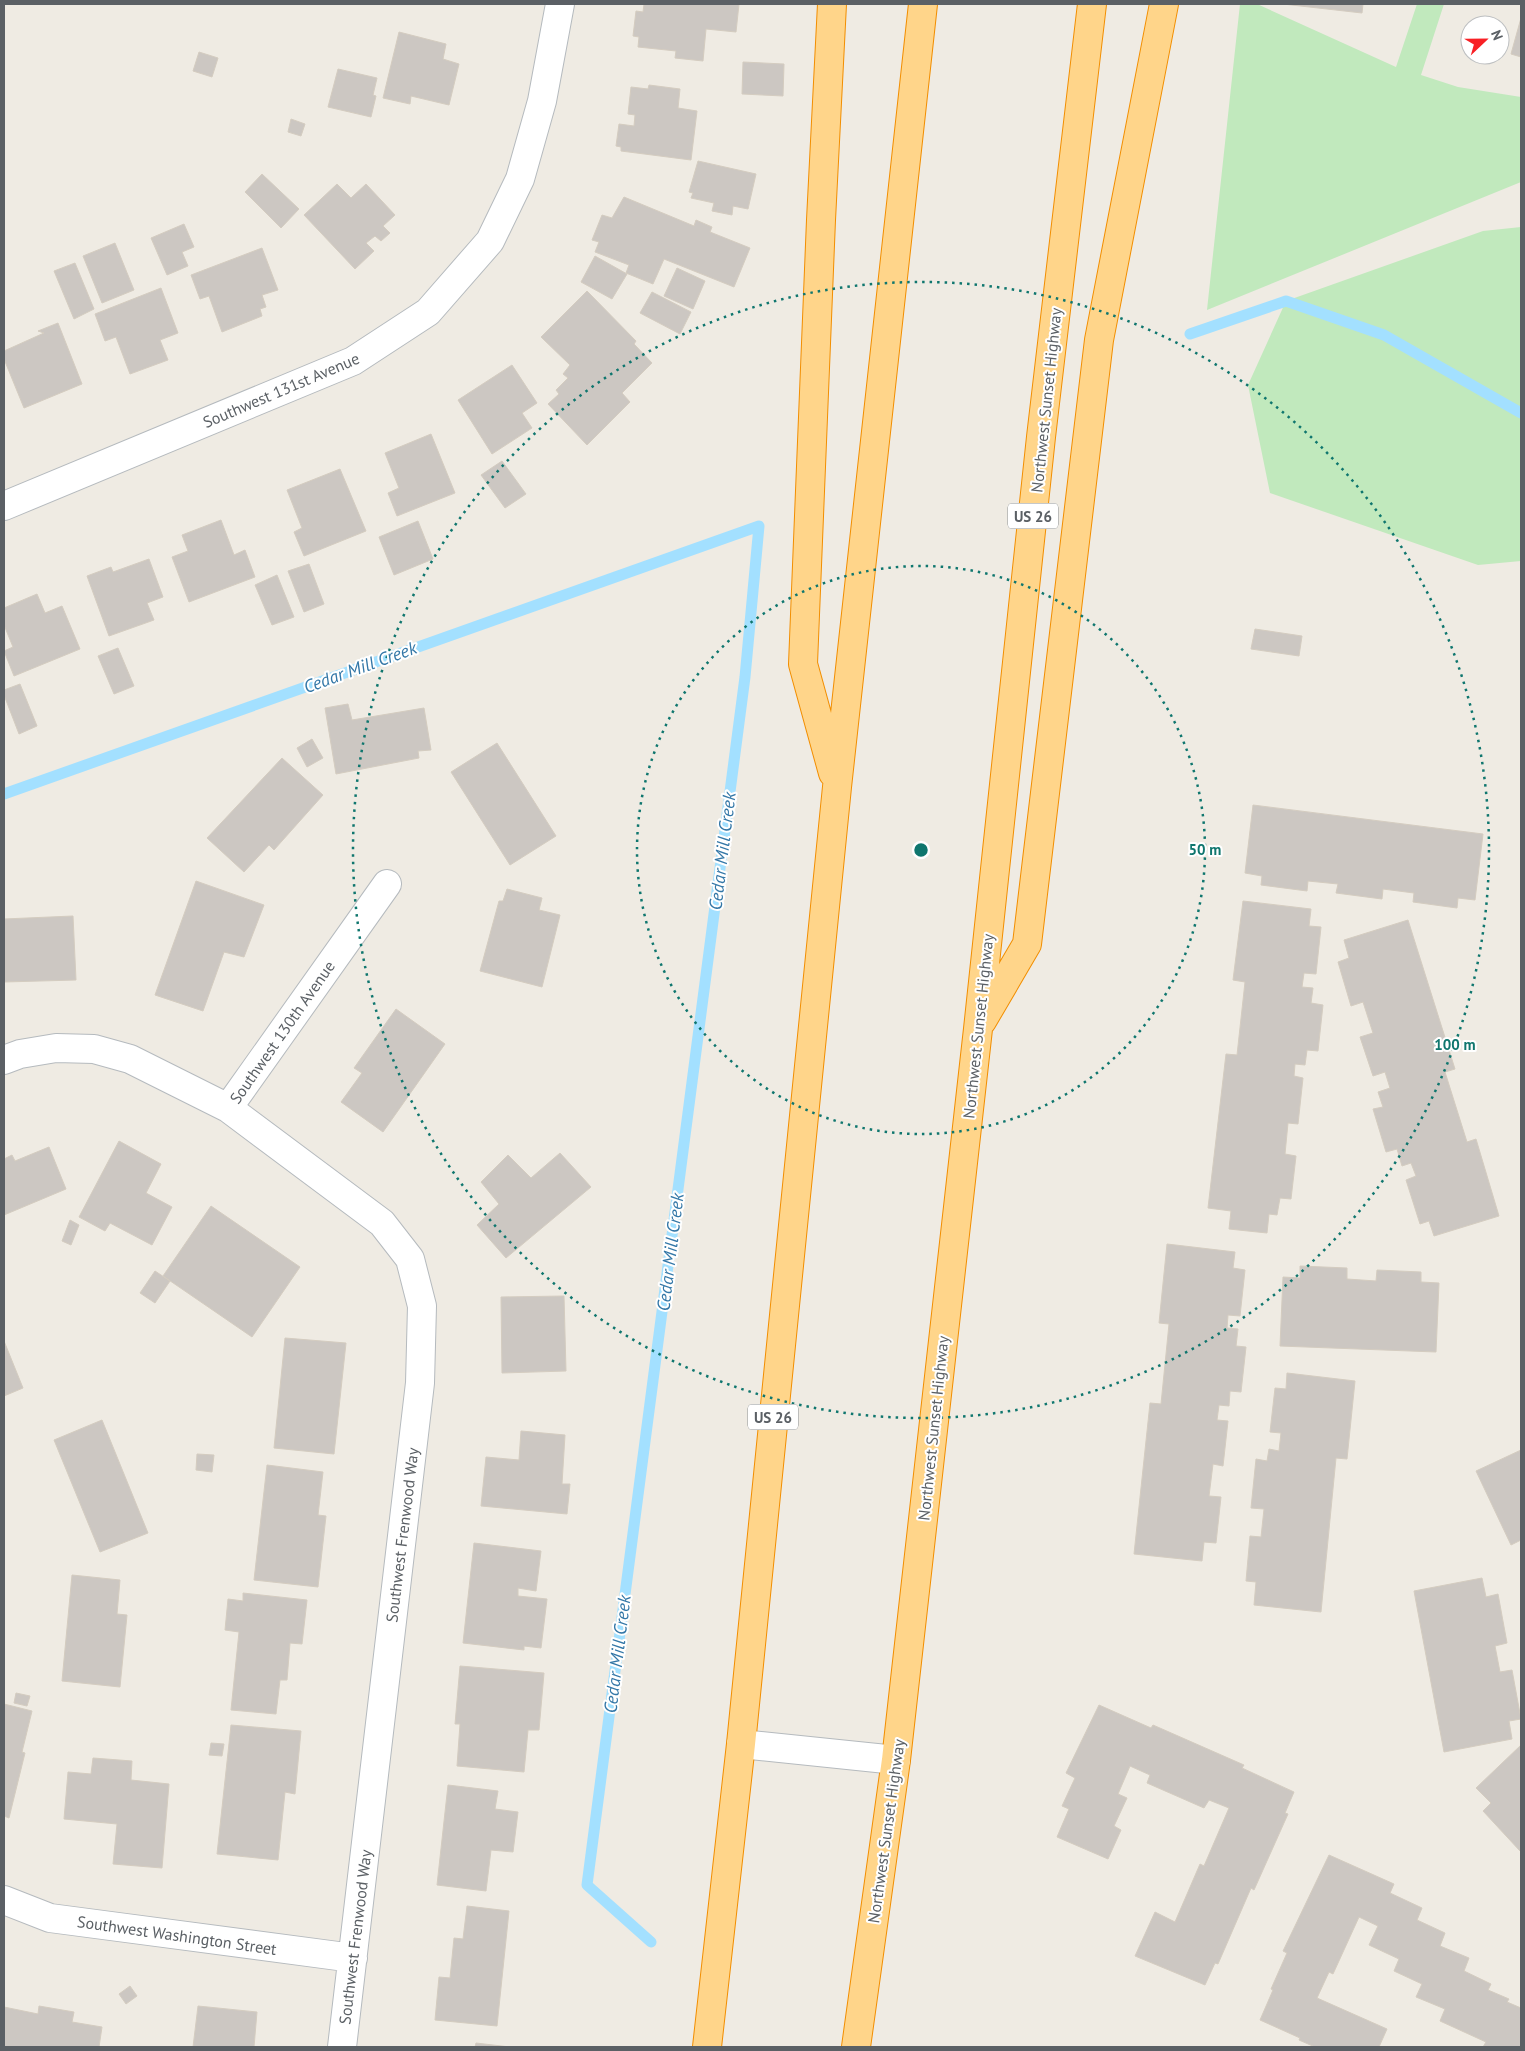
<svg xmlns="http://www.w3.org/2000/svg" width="1525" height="2051" viewBox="0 0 1525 2051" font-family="'PT Sans',sans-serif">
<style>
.green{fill:#c1e9bd}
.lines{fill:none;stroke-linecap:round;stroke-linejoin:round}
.stream{stroke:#a3e0ff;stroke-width:11}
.building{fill:#ccc7c2;stroke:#d4ccc0}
.minor-casing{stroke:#b5babe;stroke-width:30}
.highway-casing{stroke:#f28e00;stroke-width:30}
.minor{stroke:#fff;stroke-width:28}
.highway{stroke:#ffd58a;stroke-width:28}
.ring{fill:none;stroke:#0f766e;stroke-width:2.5;stroke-dasharray:2.5 5}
.labels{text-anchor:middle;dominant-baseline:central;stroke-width:4;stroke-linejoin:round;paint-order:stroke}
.shield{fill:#fff;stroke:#8c9093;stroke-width:1}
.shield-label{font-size:15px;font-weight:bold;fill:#5b6065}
.street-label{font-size:16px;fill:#5b6065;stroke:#fff}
.water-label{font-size:18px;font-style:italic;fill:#3377a7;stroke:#fff}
.centre{fill:#0f766e;stroke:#fff;stroke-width:2.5}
.ring-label{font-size:15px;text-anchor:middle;font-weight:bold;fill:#0f766e;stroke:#fff;stroke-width:4;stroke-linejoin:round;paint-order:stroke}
</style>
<rect width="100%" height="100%" fill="#efebe3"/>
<path class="green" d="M1240 4H1257L1396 67 1417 4H1444L1421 75 1458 87 1521 97V182L1207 310Z
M1521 227V561L1478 565 1270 493 1248 385 1286 301 1483 231Z"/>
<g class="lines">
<path class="stream" d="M1190 334 1286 301 1384 335 1521 413
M4 794 759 526 745 677 587 1885 651 1942"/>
</g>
<path class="building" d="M644 4H739L736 32 706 29 703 61 675 58 676 51 638 47 639 37 633 36 636 11 643 12Z
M1283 4H1363L1362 13Z
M1521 18V57L1511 54Z
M399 32 446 44 443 59 459 64 449 105 411 96 410 104 383 98Z
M199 52 218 58 212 77 193 71Z
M743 62 784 64 783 96 742 94Z
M338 69 377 78 373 95 376 96 371 117 328 107Z
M649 85 680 89 678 108 697 111 691 160 621 151V147L616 146 619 124 634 126 635 115 628 114 631 87 648 89Z
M291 119 305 124 301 136 288 132Z
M698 161 756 174 748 209 733 206 732 215 712 211 714 203 691 198 693 193 689 192Z
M262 174 299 209 281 228 245 192Z
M337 184 351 198 366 184 395 215 383 226 390 233 381 241 375 236 366 243 374 251 355 269 304 215Z
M624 197 694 226 696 220 712 227 710 232 750 248 734 287 664 259 653 284 626 273 629 265 595 252 599 242 592 240 602 215 612 218Z
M184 224 194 247 182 252 188 266 167 275 151 238Z
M115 243 134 290 102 303 83 256Z
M262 248 278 290 262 295 266 307 260 309 262 316 222 332 209 296 200 299 191 275Z
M595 256 627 274 612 299 581 282Z
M75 263 94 309 74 319 54 271Z
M677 268 705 281 693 309 664 296Z
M161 288 178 333 160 340 168 360 130 374 116 337 105 341 95 314Z
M587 291 636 341 634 344 652 363 622 393 630 402 587 445 548 404 559 394 556 390 568 378 563 374 570 365 541 337Z
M652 292 691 312 680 334 640 313Z
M58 323 82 384 24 408 4 359V351L44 333 38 331Z
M512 365 537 403 522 413 532 428 492 454 458 400Z
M431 434 455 493 397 516 388 493 399 488 385 453Z
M502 461 526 494 505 508 481 475Z
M340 469 366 531 304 556 294 532 302 528 287 490Z
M221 520 234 555 245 550 255 577 189 602 172 557 188 551 182 535Z
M418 521 433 559 394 575 379 537Z
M149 559 163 597 147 603 154 620 109 636 87 576 111 567 113 572Z
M309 564 324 604 304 612 288 571Z
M277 575 294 617 272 625 255 585Z
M37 594 45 613 62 606 80 649 14 676 4 651 13 647 4 625V608Z
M1255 629 1302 636 1299 656 1251 649Z
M118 648 134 686 114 694 98 656Z
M20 684 37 726 19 734 4 695V690Z
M348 704 352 720 424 708 431 750 418 751 419 758 336 774 325 708Z
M312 739 323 758 307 767 297 748Z
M497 743 556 836 510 865 451 772Z
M282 758 323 795 274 850 269 845 244 872 207 838Z
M1253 805 1483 834 1475 900 1458 898 1457 908 1413 902 1414 893 1383 889 1382 899 1336 893 1338 884 1308 881 1307 891 1261 885 1262 876 1245 873Z
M196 881 264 905 244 957 224 952 203 1011 155 995Z
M507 889 542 898 539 910 560 915 542 987 480 971 499 901H503Z
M1243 901 1311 909 1309 926 1321 927 1316 974 1304 973 1302 987 1313 988 1311 1003 1323 1005 1318 1051 1307 1050 1305 1065 1295 1064 1294 1076 1303 1078 1298 1124 1288 1123 1285 1154 1296 1156 1291 1199 1280 1198 1277 1215 1269 1214 1267 1233 1229 1229 1231 1211 1208 1208 1226 1054 1237 1055 1245 982 1233 980Z
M73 916 76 980 4 982V919Z
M1408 920 1455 1069 1445 1072 1467 1142 1476 1139 1499 1216 1434 1236 1429 1221 1420 1224 1406 1180 1416 1176 1411 1163 1402 1166 1397 1149 1386 1152 1373 1109 1383 1107 1378 1092 1390 1088 1385 1072 1373 1076 1360 1037 1373 1033 1363 1002 1351 1006 1338 962 1349 958 1344 940Z
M396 1009 445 1044 383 1132 341 1102 362 1073 354 1068Z
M119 1141 161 1164 146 1193 172 1207 152 1245 110 1223 105 1231 79 1217Z
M49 1147 66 1189 4 1215V1159L12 1155 15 1161Z
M560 1153 591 1187 506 1258 477 1225 499 1204 481 1182 508 1155 531 1178Z
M211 1206 300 1267 252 1337 163 1276Z
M70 1220 79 1225 71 1245 62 1241Z
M1167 1244 1235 1252 1233 1268 1245 1270 1240 1316 1228 1315 1227 1328 1238 1329 1236 1346 1246 1347 1241 1392 1230 1391 1229 1406 1219 1405 1217 1420 1228 1421 1223 1466 1213 1464 1209 1496 1221 1497 1216 1543 1204 1542 1202 1561 1134 1554 1150 1403 1161 1404 1169 1324 1159 1323Z
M1300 1266 1347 1268V1279L1376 1281 1377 1270 1421 1272V1282L1439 1283 1436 1352 1280 1346 1283 1277 1300 1278Z
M155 1271 170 1281 155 1303 140 1293Z
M564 1296 566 1371 502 1373 501 1297Z
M285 1338 346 1343 334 1454 274 1448Z
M4 1341 23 1388 4 1396Z
M1287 1373 1355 1381 1347 1459 1336 1458 1321 1612 1254 1605 1256 1582 1246 1581 1250 1536 1261 1537 1264 1509 1251 1508 1256 1459 1267 1461 1269 1449 1279 1451 1281 1433 1270 1432 1275 1388 1286 1389Z
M102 1420 148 1533 100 1552 54 1440Z
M521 1431 565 1435 562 1484H570L567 1514 481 1506 486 1457 519 1460Z
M1521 1450V1540L1511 1545 1476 1471Z
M197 1454 214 1455 212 1472 196 1470Z
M267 1465 323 1472 318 1515 326 1516 318 1587 254 1580Z
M474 1543 541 1551 536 1591 518 1588V1596L547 1599 541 1648 524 1646V1650L463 1643Z
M72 1575 120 1580 117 1614 127 1615 120 1687 62 1681Z
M1482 1578 1486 1597 1498 1594 1507 1643 1495 1646 1500 1672 1512 1670 1521 1719 1509 1721 1512 1739 1444 1752 1414 1591Z
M243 1593 307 1600 302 1644 290 1643 287 1680H280L276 1714 231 1710 239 1632 225 1630 228 1599 243 1601Z
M460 1666 544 1673 539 1730H528L524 1772 457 1766 460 1724H455Z
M16 1693 30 1696 27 1706 14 1703Z
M4 1704 32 1711 22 1752 25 1753 9 1818 4 1816Z
M1099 1705 1151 1728 1153 1725 1244 1765 1242 1768 1294 1792 1285 1813 1288 1814 1254 1890 1251 1888 1218 1964 1215 1963 1205 1985 1135 1956 1155 1912 1175 1922 1200 1864 1204 1866 1229 1808 1209 1800 1204 1808 1147 1783 1150 1775 1130 1766 1118 1794 1127 1798 1114 1826 1121 1830 1108 1859 1057 1837 1069 1809 1062 1806 1075 1778 1066 1773Z
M231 1725 301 1731 295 1794 285 1792 278 1860 217 1854Z
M211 1743 224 1744 222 1756 209 1755Z
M1521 1745V1850L1520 1851 1483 1811 1491 1803 1476 1788Z
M93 1758 132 1761 131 1780 169 1784 162 1868 113 1864 117 1824 64 1819 68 1772 91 1774Z
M448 1785 498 1791 495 1809 518 1812 513 1852 491 1850 486 1891 437 1885Z
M1329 1855 1394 1884 1390 1893 1422 1908 1417 1920 1445 1933 1440 1946 1469 1958 1464 1971 1491 1984 1488 1990 1509 1999 1507 2002 1521 2008V2047H1483L1486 2042 1440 2021 1445 2009 1416 1997 1422 1984 1394 1971 1399 1959 1369 1945 1378 1926 1359 1917 1333 1974 1329 1972 1317 1998 1387 2029 1379 2047H1315L1299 2040 1300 2038 1260 2020 1273 1990 1271 1989 1287 1953 1283 1951Z
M467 1906 509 1911 497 2026 435 2020 439 1977 450 1978 454 1938 463 1939Z
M130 1986 137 1996 126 2004 119 1994Z
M39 2006 74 2012 72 2022 102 2027 99 2047H4V2007L38 2014Z
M198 2006 257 2012 254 2047H193Z
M476 2043 510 2047H475Z"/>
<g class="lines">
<defs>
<path id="minor" d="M4 506 353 361 428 312 490 241 520 179 542 101 560 4
M4 1060 20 1054 56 1048 94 1049 130 1059 228 1108 382 1223 410 1259 422 1306 420 1383 342 2047
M228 1108 387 884
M741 1744 896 1760
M4 1900 50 1918 353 1958"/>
<path id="highway" d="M832 4 821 220 803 664 833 773
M982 1021 1027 944 1099 340 1164 4
M707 2047 741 1744 837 787 923 4
M856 2047 896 1760 978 1029 1041 437 1092 4"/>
</defs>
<use href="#minor" class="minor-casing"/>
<use href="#highway" class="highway-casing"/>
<use href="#minor" class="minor"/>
<use href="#highway" class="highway"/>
</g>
<g class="ring">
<circle cx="921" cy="850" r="284"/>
<circle cx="921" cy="850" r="568"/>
</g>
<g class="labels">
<g class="shield">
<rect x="1008" y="503.5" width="50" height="25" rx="4"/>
<rect x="748" y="1404.5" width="50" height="25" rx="4"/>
</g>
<g class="shield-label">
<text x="1033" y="516">US 26</text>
<text x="773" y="1417">US 26</text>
</g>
<g class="street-label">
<text transform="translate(281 390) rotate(-23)">Southwest 131st Avenue</text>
<text transform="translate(1046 400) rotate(-84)">Northwest Sunset Highway</text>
<text transform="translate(978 1026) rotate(-84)">Northwest Sunset Highway</text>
<text transform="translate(282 1032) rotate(-55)">Southwest 130th Avenue</text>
<text transform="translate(933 1428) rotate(-84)">Northwest Sunset Highway</text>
<text transform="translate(402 1535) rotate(-83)">Southwest Frenwood Way</text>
<text transform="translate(886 1831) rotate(-82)">Northwest Sunset Highway</text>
<text transform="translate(177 1935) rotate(8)">Southwest Washington Street</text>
<text transform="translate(355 1937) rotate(-83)">Southwest Frenwood Way</text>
</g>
<g class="water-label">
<text transform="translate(360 667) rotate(-20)">Cedar Mill Creek</text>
<text transform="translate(722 851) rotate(-83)">Cedar Mill Creek</text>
<text transform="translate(670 1252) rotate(-83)">Cedar Mill Creek</text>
<text transform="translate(617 1654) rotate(-83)">Cedar Mill Creek</text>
</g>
</g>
<circle cx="921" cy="850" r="8" class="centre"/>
<g class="ring-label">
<text x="1205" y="855">50 m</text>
<text x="1455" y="1050">100 m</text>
</g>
<rect width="1525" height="2051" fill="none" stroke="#5b6065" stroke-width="10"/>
<g transform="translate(1485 40) rotate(68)"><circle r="24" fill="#ffffff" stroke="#bdbfc1"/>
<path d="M0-4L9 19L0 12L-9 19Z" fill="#f82025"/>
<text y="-8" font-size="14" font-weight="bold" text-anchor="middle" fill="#5b6065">N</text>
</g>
</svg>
